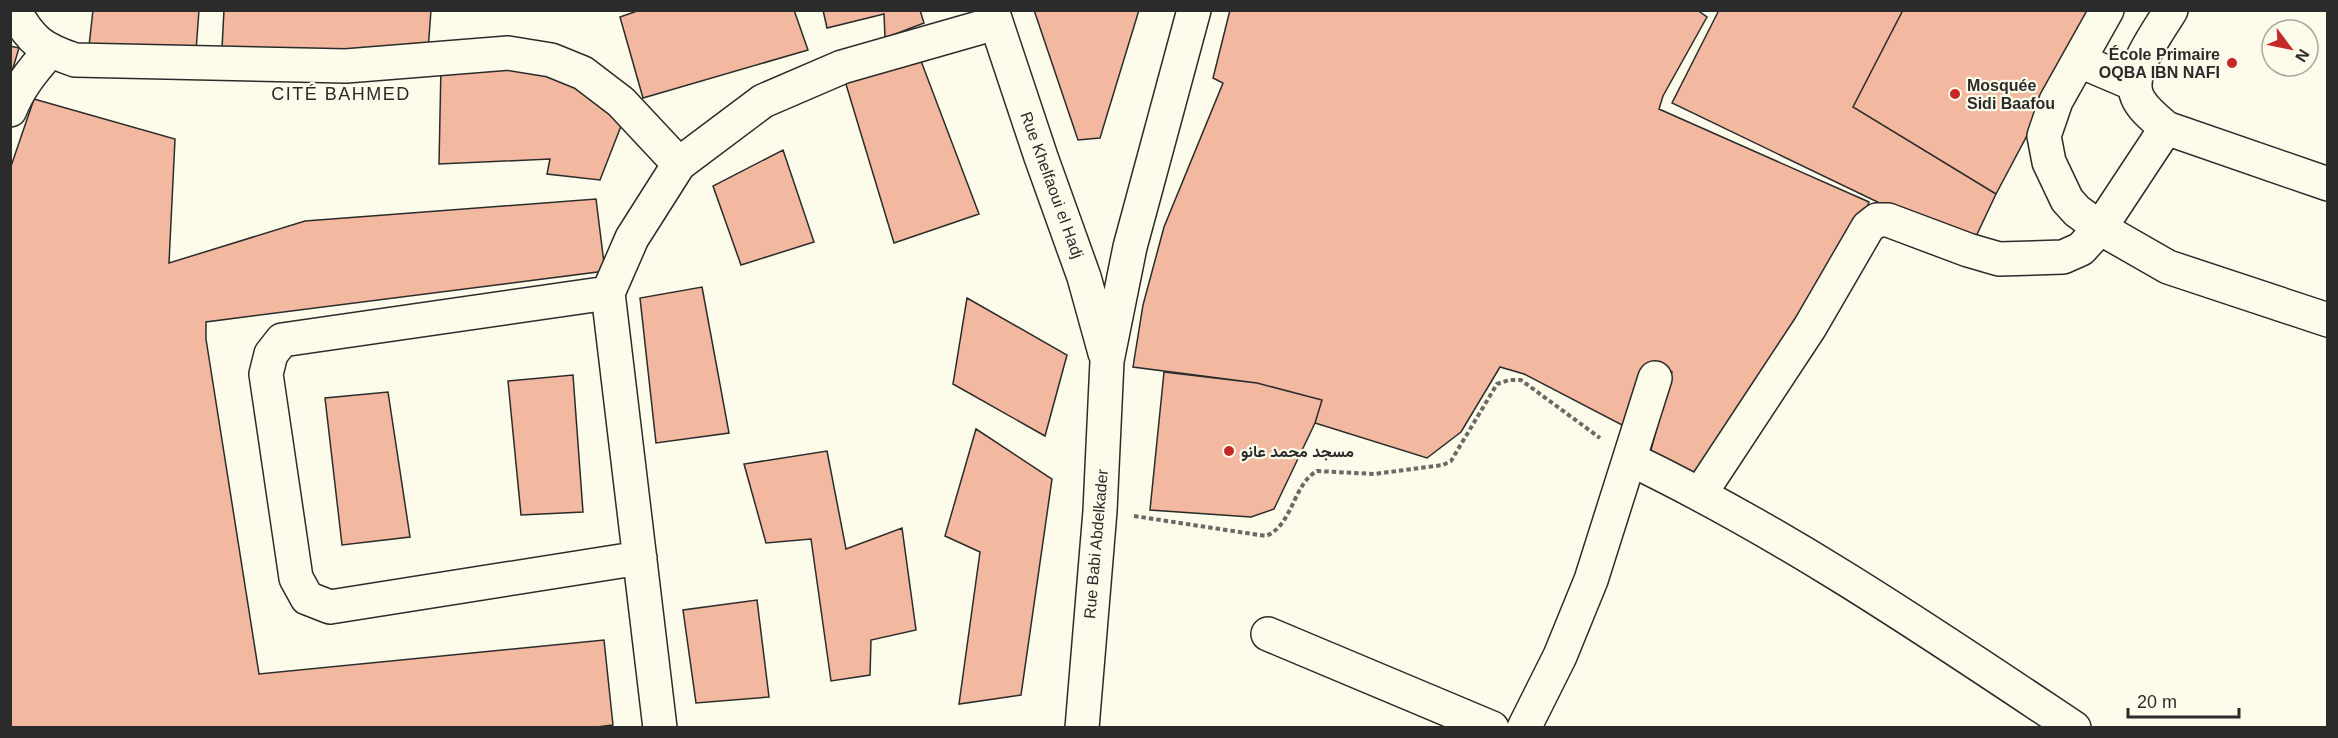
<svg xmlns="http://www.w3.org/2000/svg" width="2338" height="738" viewBox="0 0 2338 738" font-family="Helvetica,Vazirmatn,sans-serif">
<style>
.building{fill:#f2b8a0;stroke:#2b2b2b;stroke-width:1.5}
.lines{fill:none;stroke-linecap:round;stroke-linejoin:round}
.street-casing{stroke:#2b2b2b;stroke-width:36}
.secondary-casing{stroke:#2b2b2b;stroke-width:36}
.path{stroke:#6a6964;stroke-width:4;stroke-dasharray:4.5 3;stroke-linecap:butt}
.street{stroke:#fdfbea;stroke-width:33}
.secondary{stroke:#fdfbea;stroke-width:33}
.poi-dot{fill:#c62828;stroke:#fdfbea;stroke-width:2}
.labels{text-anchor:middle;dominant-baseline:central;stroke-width:4.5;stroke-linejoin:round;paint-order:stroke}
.poi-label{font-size:16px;font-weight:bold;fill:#2b2b2b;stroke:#fdfbea;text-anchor:start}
.street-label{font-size:16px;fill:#2b2b2b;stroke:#fdfbea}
.neighbourhood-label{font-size:18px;letter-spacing:1.5px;fill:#2b2b2b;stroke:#fdfbea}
</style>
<rect width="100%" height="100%" fill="#fdfbea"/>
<path class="building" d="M93 10H199L196 51 89 46Z
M224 10H431L428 51 222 48Z
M640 10H794L808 50 643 98 620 17Z
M823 10H920L924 23 885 38 884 14 827 28Z
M1034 10H1139L1100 138 1078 140Z
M1230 10H1697L1707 17 1663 96 1659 109 1869 202 1852 248 1692 481 1648 461 1672 372 1653 363 1622 425 1524 374 1500 367 1461 432 1427 458 1315 423 1322 400 1257 383 1133 367 1143 305 1164 227 1223 83 1213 78Z
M1716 10H1903L1853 107 1996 194 1971 247 1672 103 1718 12Z
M1903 10H2088L2056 81 1996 194 1853 107Z
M10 46 19 48 10 78Z
M918 53 979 214 894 243 845 81Z
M536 64 593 96 623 121 600 180 547 174 550 159 439 164 441 66Z
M34 99 175 139 169 263 305 221 596 199 605 271 206 322V339L259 674 604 640 613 725 588 728H10V169Z
M783 150 814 242 741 265 713 186Z
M702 287 729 433 656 443 640 298Z
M967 298 1067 355 1045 436 953 384Z
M1164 372 1257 383 1322 400 1315 423 1274 509 1251 517 1150 510Z
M573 375 583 512 521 515 508 381Z
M388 392 410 537 342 545 325 398Z
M976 429 1052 479 1021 695 959 704 980 552 945 536Z
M827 451 846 549 902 528 916 630 871 640 870 675 831 681 811 539 766 543 744 464Z
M757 600 769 697 696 703 683 610Z"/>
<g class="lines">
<defs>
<path id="street" d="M14 10C31 41 42 49 75 60L346 66 508 53 551 60 583 73 621 102 679 164
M2107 10 2056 101 2044 136 2049 162 2067 200 2077 211 2100 228 2168 267 2328 320
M2171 10C2158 32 2127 72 2137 96 2142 109 2156 119 2166 128L2328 184
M2080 61 2134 84
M10 110C19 87 33 70 49 52
M608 293 282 340 271 354 266 374 296 578 307 598 330 607 640 558
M1630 459C1786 534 1930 632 2074 728
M1700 494 1810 327 1868 227 1877 220H1888L1968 250 1999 259 2063 257 2081 249 2100 228 2166 128
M1268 634 1492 728
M660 728 608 293 632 238 679 164 763 101 842 67 996 23
M1524 728 1560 656 1591 580 1655 378"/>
<path id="secondary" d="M992 10 1041 157 1084 277 1105 353
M1082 728 1100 511 1107 361 1130 247 1194 10"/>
</defs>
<use href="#street" class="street-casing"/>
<use href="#secondary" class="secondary-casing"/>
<path class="path" d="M1134 516 1266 536C1293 525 1293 484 1317 471L1374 474 1443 465 1451 461 1497 384 1509 380H1521L1600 438"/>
<use href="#street" class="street"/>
<use href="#secondary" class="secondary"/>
</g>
<g class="poi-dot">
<circle cx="2232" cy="63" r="6"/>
<circle cx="1955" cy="94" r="6"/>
<circle cx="1229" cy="451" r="6"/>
</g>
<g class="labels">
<g class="poi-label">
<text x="2220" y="54" text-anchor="end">École Primaire<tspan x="2220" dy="18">OQBA IBN NAFI</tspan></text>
<text x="1967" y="85">Mosquée<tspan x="1967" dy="18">Sidi Baafou</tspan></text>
<text x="1241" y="451">مسجد محمد عانو</text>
</g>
<g class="street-label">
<text transform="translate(1052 185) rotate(70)">Rue Khelfaoui el Hadj</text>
<text transform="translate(1096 544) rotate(-85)">Rue Babi Abdelkader</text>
</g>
<g class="neighbourhood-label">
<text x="341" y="94">CITÉ BAHMED</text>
</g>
</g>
<rect width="2338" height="738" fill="none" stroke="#2b2b2b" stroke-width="24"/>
<g transform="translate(2290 48) rotate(122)"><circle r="28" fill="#fdfbea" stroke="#a9a89e" stroke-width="1.5"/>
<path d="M0-4.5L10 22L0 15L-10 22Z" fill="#c62828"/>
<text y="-9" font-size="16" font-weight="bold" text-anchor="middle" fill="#2b2b2b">N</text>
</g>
<path d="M2128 708v9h111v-9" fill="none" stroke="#2b2b2b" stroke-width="3"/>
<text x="2137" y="708" font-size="18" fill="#2b2b2b" stroke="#fdfbea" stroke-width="4.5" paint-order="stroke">20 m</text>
</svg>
